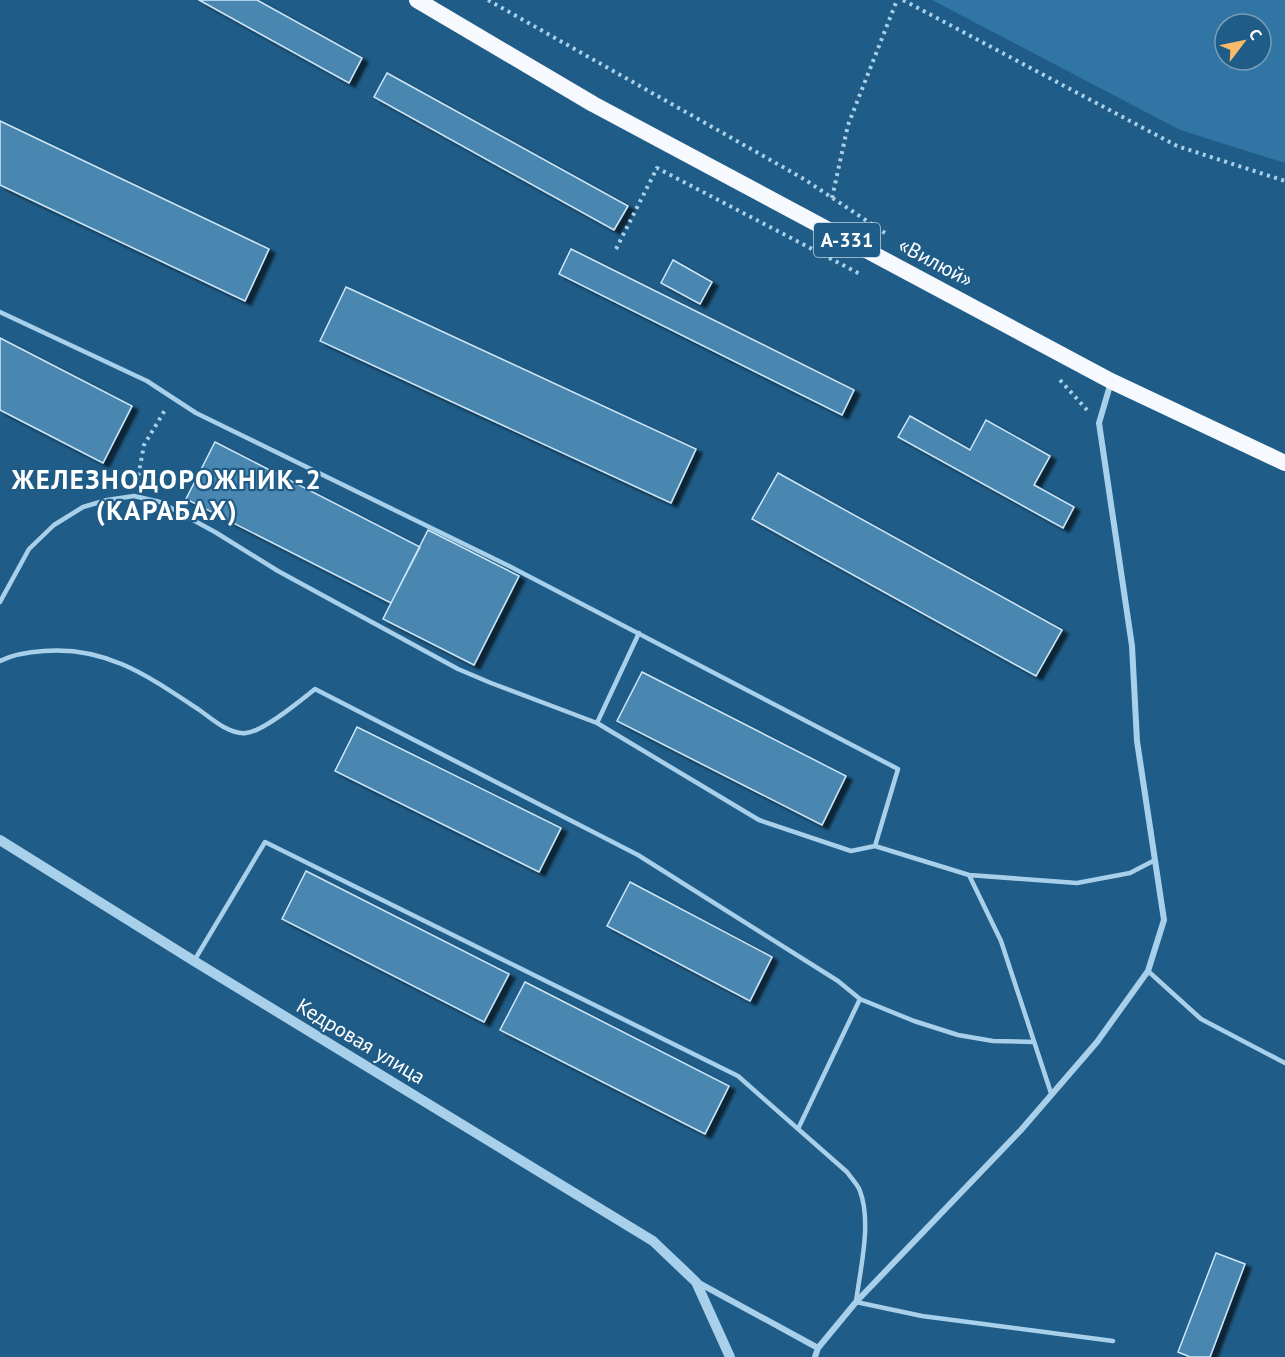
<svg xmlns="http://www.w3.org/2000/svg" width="1285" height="1357" viewBox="0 0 1285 1357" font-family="'PT Sans',sans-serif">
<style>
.green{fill:#3075a4;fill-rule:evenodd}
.building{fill:#4886b0;stroke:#cee7f8;stroke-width:1.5;filter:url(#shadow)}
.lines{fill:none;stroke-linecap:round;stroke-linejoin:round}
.path{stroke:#a9d0ea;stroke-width:4;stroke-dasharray:3 4.5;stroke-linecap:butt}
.service{stroke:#a9d0ea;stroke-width:4.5}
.minor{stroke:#a9d0ea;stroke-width:6}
.tertiary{stroke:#a9d0ea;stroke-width:10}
.trunk{stroke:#f6fafe;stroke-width:16}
.labels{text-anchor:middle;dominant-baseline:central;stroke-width:4.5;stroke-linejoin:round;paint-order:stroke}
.shield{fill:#1f5c87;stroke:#bccedb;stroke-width:1.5}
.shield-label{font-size:20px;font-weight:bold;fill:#fff}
.street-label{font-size:21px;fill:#fff;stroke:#1f5c87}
.district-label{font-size:27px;font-weight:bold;letter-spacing:1.5px;fill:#fff;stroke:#1f5c87}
</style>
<defs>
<filter id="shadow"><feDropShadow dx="6" dy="4" stdDeviation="1.5" flood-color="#0009"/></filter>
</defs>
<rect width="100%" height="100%" fill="#1f5c87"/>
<path class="green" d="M932 0H1285V163L1180 130ZM1225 24H1261V60H1225Z"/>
<path class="building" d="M199 0H257L362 58 349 83Z
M387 73 628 206 614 230 374 97Z
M0 121 269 249 245 301 0 185Z
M571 249 854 390 842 415 559 274Z
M673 260 712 282 700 304 661 283Z
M346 287 696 449 671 503 320 341Z
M0 338 132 406 103 463 0 410Z
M910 416 970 450 986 420 1050 456 1034 485 1074 507 1063 528 898 437Z
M215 442 420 547 391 603 186 499Z
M778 473 1062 630 1036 676 752 519Z
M428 530 519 576 474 665 383 619Z
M642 672 846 776 822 825 617 721Z
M357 727 561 828 539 872 335 771Z
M306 871 509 974 484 1022 282 919Z
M630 882 772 957 750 1001 607 926Z
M525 982 729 1086 705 1134 500 1030Z
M1216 1253 1245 1264 1210 1357H1190L1178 1352Z"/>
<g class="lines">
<path class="path" d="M488 0 804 179 888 235
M903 0 1177 146 1285 181
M832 198 848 125 897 0
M616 249 657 168 860 274
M1060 380 1087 410
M137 483 144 445 165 410"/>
<path class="service" d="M0 312 147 381 196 413 509 566 898 769 875 846 851 851 759 820 597 723 491 683 458 669 278 571 215 532 160 502 134 496 107 500 83 507 54 525 29 549 0 602
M0 661C14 654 28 652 44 651 106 646 148 676 198 709 211 718 229 735 246 733 263 732 301 700 315 689L638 855 838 981 860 999 914 1021 958 1035 993 1041 1034 1042
M597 723 639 633
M875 846 969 875 1001 941 1051 1093
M969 875 1077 883 1130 873 1155 860
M194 961 265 842 738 1076 847 1172C851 1178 858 1185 860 1191 872 1223 860 1270 856 1302L922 1316 1113 1341
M1148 971 1201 1019 1285 1063
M798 1129 860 999"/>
<path class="minor" d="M697 1282 818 1348
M815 1357 818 1348 856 1302 1021 1130 1097 1042 1148 971 1164 920 1137 741 1132 646 1099 423 1111 382"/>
<path class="tertiary" d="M0 840 194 961 653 1241 696 1282 730 1357"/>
<path class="trunk" d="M417 0 593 104 1111 381 1285 463"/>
</g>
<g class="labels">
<rect class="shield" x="814" y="223" width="66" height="34" rx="4.5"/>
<g class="shield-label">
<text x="847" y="240">А-331</text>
</g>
<g class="street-label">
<text transform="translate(936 262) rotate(28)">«Вилюй»</text>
<text transform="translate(361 1041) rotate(31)">Кедровая улица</text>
</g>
<g class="district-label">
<text x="167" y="479">ЖЕЛЕЗНОДОРОЖНИК-2<tspan x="167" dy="31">(КАРАБАХ)</tspan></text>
</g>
</g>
<g transform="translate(1243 42) rotate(58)"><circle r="28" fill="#1f5c87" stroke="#799db7" stroke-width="1.5"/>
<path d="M0-4.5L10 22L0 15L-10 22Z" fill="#f9ba69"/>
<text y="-9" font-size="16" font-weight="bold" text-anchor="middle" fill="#ffffff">С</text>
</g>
</svg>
